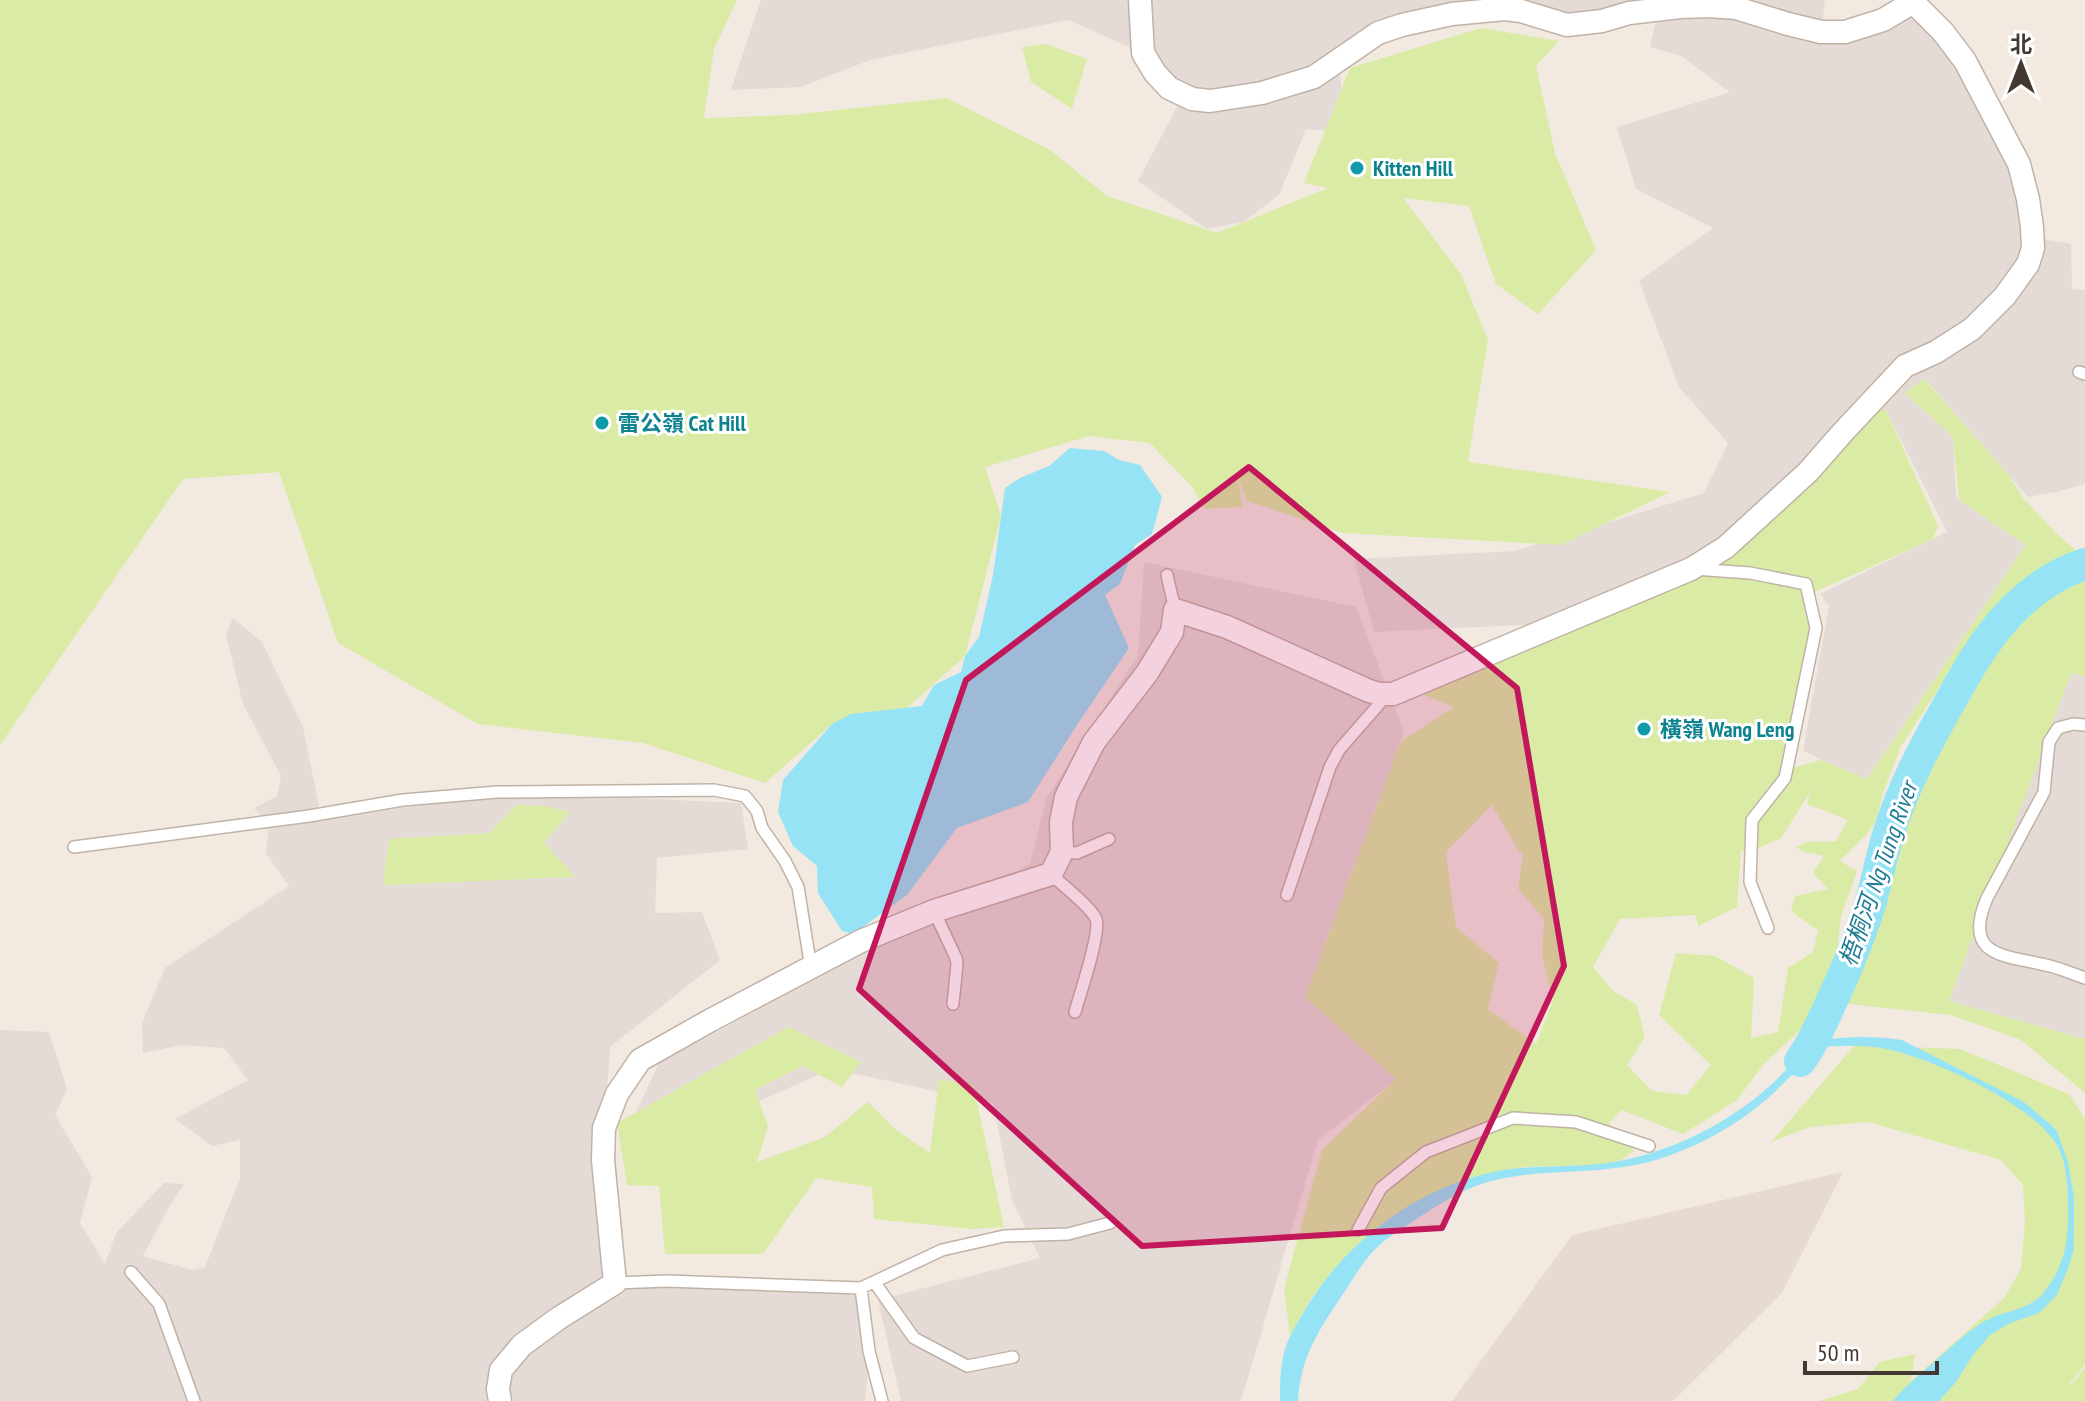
<svg xmlns="http://www.w3.org/2000/svg" width="2085" height="1401" viewBox="0 0 2085 1401" font-family="'PT Sans Narrow','Noto Sans SC',sans-serif">
<style>
.residential{fill:#e7dacf}
.industrial{fill:#e4dbd7}
.green{fill:#daeba5;fill-rule:evenodd}
.water{fill:#96e3f6}
.lines{fill:none;stroke-linecap:round;stroke-linejoin:round}
.river{stroke:#96e3f6;stroke-width:32}
.service-casing{stroke:#c1b2a6;stroke-width:14}
.minor-casing{stroke:#c1b2a6;stroke-width:25}
.service{stroke:#fff;stroke-width:11}
.minor{stroke:#fff;stroke-width:22}
.marked{fill:#c2185b;fill-opacity:0.2;stroke:#c2185b;stroke-width:6;stroke-linejoin:round}
.culture-dot{fill:#0f9aa8;stroke:#fff;stroke-width:3}
.labels{text-anchor:middle;dominant-baseline:central;stroke-width:6;stroke-linejoin:round;paint-order:stroke}
.culture-label{font-size:22px;font-weight:bold;fill:#0d838f;stroke:#fff;text-anchor:start}
.water-label{font-size:24px;font-style:italic;fill:#1f7d96;stroke:#fff}
</style>
<rect width="100%" height="100%" fill="#f2e9e1"/>
<path class="residential" d="M1843 1172 1782 1293 1673 1401H1452L1572 1235Z"/>
<path class="industrial" d="M761 0H1825L1821 32 1907 14 1965 61 2027 178 2033 237 2071 244 2072 289 2085 290V484L2056 492 2028 497 1925 379 1909 390 1953 437 1956 497 2026 545 1864 783 1803 750 1829 606 1820 594 1947 532 1886 410 1700 564 1541 624 1374 632 1354 559 1515 551 1704 493 1728 443 1679 387 1639 281 1713 228 1636 189 1617 127 1730 92 1681 56 1650 47 1658 11 1567 25 1517 11 1387 30 1339 60 1343 104 1327 131 1306 129 1279 195 1243 222 1207 229 1138 181 1183 95 1143 53 1068 20 870 60 801 87 731 90Z
M1144 562 1356 607 1404 732 1305 996 1397 1079 1318 1140 1241 1401H901L878 1300 1040 1258 1012 1200 993 1103 831 1069 646 1152 632 1121 659 1063 1030 864 1046 799 1138 655Z
M233 618 262 642 303 727 322 821 502 792 741 803 748 849 657 858 655 913 702 912 720 960 610 1047 604 1133 621 1283 861 1288 870 1355 865 1401H0V1030L49 1032 67 1089 55 1115 92 1177 80 1223 105 1264 116 1233 164 1183 184 1184 169 1207 143 1256 192 1270 205 1267 240 1178V1140L212 1146 175 1119 248 1080 224 1048 182 1045 143 1053 142 1023 165 968 289 886 266 853 269 824 254 808 277 796 281 776 243 704 226 635Z
M2066 671 2085 676V1040L1949 1001Z"/>
<path class="green" d="M0 0H737L714 49 704 118 792 115 947 98 1050 150 1107 196 1217 233 1328 188 1304 183 1350 68 1481 28 1559 41 1536 66 1555 153 1596 250 1538 314 1496 284 1469 206 1403 198 1461 274 1488 340 1468 462 1670 492 1561 545 1343 533 1247 501 1237 476 1243 507 1204 509 1194 489 1150 443 1089 436 985 467 1001 516 965 656 907 708 832 724 765 783 643 743 478 724 338 643 279 472 183 479 0 745Z
M1046 44 1087 59 1072 109 1031 82 1022 47Z
M1924 379 2008 474 2023 498 2057 534 2078 552 2042 574 2023 581 1950 671 1901 746 1883 793 1876 821 1865 836 1840 861 1857 871 1841 916 1836 961 1822 999 1799 1031 1763 1065 1737 1100 1683 1134 1622 1110 1609 1123 1634 1151 1620 1161 1598 1165 1522 1167 1417 1201 1370 1234 1333 1270 1311 1298 1290 1336 1284 1289 1322 1150 1396 1079 1305 997 1401 741 1454 707 1422 694 1420 673 1716 553 1866 407 1886 410 1938 526 1933 539 1808 595 1816 628 1788 769 1821 760 1867 779 2026 545 1959 500 1953 437 1905 393ZM1811 791 1807 804 1848 820 1836 841 1807 842 1796 847 1804 852 1824 856 1813 873 1828 889 1795 896 1791 911 1818 931 1813 952 1788 968 1778 1032 1751 1038 1754 978 1715 956 1676 953 1659 1015 1711 1065 1686 1095 1652 1091 1627 1065 1645 1037 1637 1005 1613 991 1593 967 1620 919 1696 915 1698 926 1737 907 1741 851H1751L1781 838ZM1492 805 1518 850 1523 853 1518 889 1544 919 1542 955 1553 1000 1536 1044 1488 1009 1499 963 1456 927 1446 852Z
M2085 564V676L2071 673 1949 1001 2085 1039V1093L2021 1040 1951 1015 1831 1002C1847 967 1862 932 1873 894 1884 855 1893 817 1909 779 1922 745 1943 714 1961 683 1993 628 2024 587 2085 564Z
M516 805 544 806 571 812 544 842 575 877 383 885 389 839 489 833Z
M788 1027 861 1062 842 1087 803 1066 755 1090 768 1126 757 1162 825 1137 868 1102 896 1130 930 1153 939 1080 973 1084 1004 1227 972 1229 874 1219 872 1187 816 1178 763 1254H665L659 1186 627 1185 617 1123Z
M1855 1045 1960 1049 2069 1094 2085 1119V1365L2069 1384 2073 1383 2085 1367V1401H1819L1858 1389 1880 1362 1915 1354 1911 1381 2004 1298 2021 1269 2025 1222 2023 1185 2001 1160 1868 1122 1810 1127 1771 1142Z"/>
<path class="water" d="M1070 448 1104 451 1119 460 1140 465 1162 497 1152 534 1135 545 1120 584 1105 595 1129 648 1077 725 1028 802 957 828 907 895 853 934 842 931 818 893 817 866 793 846 778 812 783 780 832 724 851 714 922 706 934 685 961 672 965 656 979 637 993 575 1005 488 1020 478 1049 466Z
M1822 1023V1029L1817 1041C1845 1036 1873 1036 1902 1040L2024 1102 2050 1124 2057 1131 2068 1162 2074 1198V1249L2068 1269 2057 1295 2039 1313 2008 1324 1990 1335 1973 1355 1956 1382 1939 1401H1893C1908 1383 1925 1370 1942 1355 1956 1343 1969 1330 1985 1321 2005 1310 2029 1311 2044 1292 2065 1265 2069 1240 2068 1207 2068 1188 2067 1164 2058 1147 2036 1105 1933 1059 1887 1049 1864 1044 1838 1046 1814 1047L1808 1059 1803 1065C1790 1075 1780 1088 1768 1098 1737 1125 1701 1145 1662 1158 1614 1174 1566 1169 1517 1176 1472 1182 1449 1198 1412 1222 1397 1232 1381 1241 1369 1256 1360 1267 1353 1279 1345 1291 1321 1327 1300 1356 1298 1401H1280C1280 1385 1280 1369 1284 1353 1287 1341 1293 1330 1299 1320 1337 1250 1407 1193 1485 1174 1522 1164 1561 1168 1599 1164 1666 1157 1739 1120 1785 1071 1798 1058 1807 1041 1816 1026Z"/>
<g class="lines">
<path class="river" d="M1800 1061C1812 1045 1821 1025 1829 1007 1846 971 1862 933 1873 894 1878 875 1882 855 1888 835 1906 777 1934 730 1964 677 1992 628 2029 582 2085 564"/>
<defs>
<path id="service" d="M2079 372 2085 374
M1694 569 1750 573 1806 584 1816 628 1785 778 1752 820 1750 882 1768 928
M1167 575 1175 610
M2085 725 2073 724 2058 728 2049 742 2044 792 1987 898C1961 959 2007 955 2050 966 2062 969 2073 974 2085 978
M74 847 309 816 403 800 497 792 714 790 745 796 757 811 762 828 785 861 798 887 811 968
M1062 852 1077 853 1109 839
M1051 874C1061 884 1092 908 1096 919 1101 933 1080 994 1075 1012
M1287 895 1330 767 1339 750 1380 703V694
M934 911 956 958 957 964 953 1004
M1358 1230 1381 1188 1426 1152 1513 1118 1576 1122 1649 1146
M131 1272 159 1304 194 1401
M615 1283 667 1281 861 1288 942 1250 1004 1236 1068 1234 1110 1223
M875 1283 914 1338 967 1366 1013 1357
M861 1288 869 1351 882 1401"/>
<path id="minor" d="M1140 0 1143 53 1155 73 1169 88 1192 99 1210 101 1262 93 1314 77 1378 33 1402 25 1452 14 1505 9 1521 11 1567 25 1602 21 1629 13 1680 7 1709 6 1736 8 1788 24 1821 32H1845L1883 20 1913 2 1914 0
M500 1401 498 1389 501 1370 522 1345 559 1318 615 1283 603 1160 604 1128 617 1094 640 1060 711 1020 861 941 934 911 1051 874 1062 852 1061 822 1066 797 1094 742 1147 673 1172 632 1175 610 1227 627 1369 691 1380 694H1393L1691 569 1726 547 1808 472 1844 431 1905 366 1936 352 1972 329 2005 296 2028 264 2033 248 2032 227 2028 199 2019 164 1965 61 1943 32 1913 2"/>
</defs>
<use href="#service" class="service-casing"/>
<use href="#minor" class="minor-casing"/>
<use href="#service" class="service"/>
<use href="#minor" class="minor"/>
</g>
<path class="marked" d="M1249 467 1517 688 1564 966 1442 1228 1142 1246 859 989 966 680Z"/>
<g class="culture-dot">
<circle cx="1357" cy="168" r="8"/>
<circle cx="602" cy="423" r="8"/>
<circle cx="1644" cy="729" r="8"/>
</g>
<g class="labels">
<g class="culture-label">
<text x="1373" y="168">Kitten Hill</text>
<text x="618" y="423">雷公嶺 Cat Hill</text>
<text x="1660" y="729">橫嶺 Wang Leng</text>
</g>
<g class="water-label">
<text transform="translate(1878 874) rotate(-71)">梧桐河 Ng Tung River</text>
</g>
</g>
<g transform="translate(2021 64)" stroke="#ffffff" stroke-width="6" paint-order="stroke">
<path d="M0-6L14 30L0 20L-14 30Z" fill="#443932"/>
<text y="-12" font-size="22" font-weight="bold" text-anchor="middle" fill="#443932">北</text>
</g>
<path d="M1805 1361v12h132v-12" fill="none" stroke="#443932" stroke-width="4"/>
<text x="1817" y="1361" font-size="24" fill="#443932" stroke="#ffffff" stroke-width="6" paint-order="stroke">50 m</text>
</svg>
